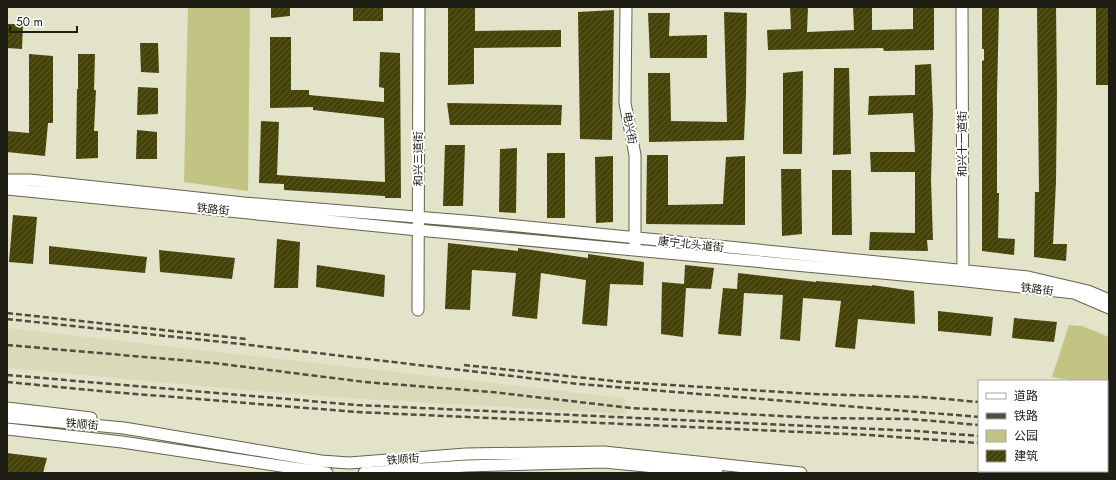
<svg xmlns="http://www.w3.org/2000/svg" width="1116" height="480" viewBox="0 0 1116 480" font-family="Jost,'Noto Sans SC',sans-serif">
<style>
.built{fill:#d9dab9}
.park{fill:#c3c384}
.building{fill:url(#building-hatch)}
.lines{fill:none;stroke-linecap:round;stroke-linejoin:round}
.secondary-casing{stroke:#64644d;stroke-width:13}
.secondary{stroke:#fff;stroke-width:11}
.rail{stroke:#4e4e40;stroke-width:2.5;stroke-dasharray:6 3;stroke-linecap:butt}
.labels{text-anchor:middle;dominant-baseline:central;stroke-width:4;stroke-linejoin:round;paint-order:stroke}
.street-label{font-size:11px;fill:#1d1d13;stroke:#fff}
</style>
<defs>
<pattern id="building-hatch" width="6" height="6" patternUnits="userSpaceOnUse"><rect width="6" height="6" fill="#454308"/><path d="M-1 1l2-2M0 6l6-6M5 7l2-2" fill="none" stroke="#5d5b2b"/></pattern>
</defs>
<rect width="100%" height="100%" fill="#e2e3c9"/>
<path class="built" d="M7 328 625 398 627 414 364 399 268 392 7 368Z"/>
<path class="park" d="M188 7H250L248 191 184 182Z
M1069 325 1082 326 1109 337V386H1107V381H1077L1052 377Z"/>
<path class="building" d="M271 7H290V16L271 18Z
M353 7H383V21H353Z
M448 7H475V31L561 30V47L474 48V84L448 85Z
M790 7H808L807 32 854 30 853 7H872V30L913 29V7H934V50L884 51 883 48 768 50 767 30 791 29Z
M982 7H999L997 94V193H999L998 238 1015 239 1014 255 982 251V61L984 60V49H982Z
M1037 7H1056L1057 94 1056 182 1053 244H1067L1066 261 1034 257 1035 192H1039Z
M1096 7H1109V85H1096Z
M614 10 612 140 580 139 578 12Z
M724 12 747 13 746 94 744 140 649 142 648 73H670L671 121 727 122Z
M648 13H670L669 36 707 35V58H650Z
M7 24H23L22 49 7 48Z
M270 37H291V90H309V95L384 102V88L379 87 380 52 400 53 401 198H385V196L284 190V184L259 183 261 121 279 122 277 175 385 182 384 118 313 110V107L270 108Z
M140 43H158L159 73 141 72Z
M29 54 53 56V123H48L45 156 7 152V131L29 133Z
M78 54H95L94 90H96L94 131H98V158L76 159 77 89H78Z
M931 64 933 112 931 180 933 240H927L928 251 869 250 870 232 915 233V172H871L870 152H915L913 113 868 115 869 96 915 95V65Z
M834 68H849L851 154 833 155Z
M803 71 802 154H783V73Z
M138 87 158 88V114L137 115Z
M447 103 562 105 561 125H450Z
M137 130 157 132V159H136Z
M445 145H465L463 206H443Z
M517 148 516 213 499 212 500 149Z
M547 153H565V218H547Z
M647 155H668V205L723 204 726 157 745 156V225L646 224Z
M613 156V222L596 223 595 157Z
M781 169H801L802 234 782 236Z
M832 170H851L852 235H832Z
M13 215 37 217 33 264 9 262Z
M277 239 300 242 298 288H274Z
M448 243 518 251V248L588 258V254L644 262 643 285 610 284 607 326 582 324 586 280 541 273 537 319 512 316 516 273 472 270 470 310 445 309Z
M49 246 147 257 145 273 49 264Z
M159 250 235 258 232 279 160 272Z
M317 265 385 275 384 297 316 287Z
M685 265 714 268 711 289 686 288 683 337 661 334 662 282 684 284Z
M738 273 816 282V281L872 286V285L914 291 915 324 858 319 855 349 835 347 841 301 803 298 800 341 780 339 783 295 744 293 741 336 718 334 723 288 737 289Z
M938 311 993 317 991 336 938 331Z
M1014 318 1057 322 1054 342 1012 338Z
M7 453 47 458 43 473H7Z"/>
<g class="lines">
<defs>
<path id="secondary" d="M626 7 625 103 635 155V245
M962 7 963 278
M7 180H30L244 203 477 222 1028 277 1088 291 1109 300
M7 189 418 230 957 280 1074 293 1109 308
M418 310 419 7
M7 408 91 418
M7 417 124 428 321 461 349 463 466 454 604 452 801 473
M7 429 122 442 327 473
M364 473 466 466 604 462 717 473"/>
</defs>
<use href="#secondary" class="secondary-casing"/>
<use href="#secondary" class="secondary"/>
<path class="rail" d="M7 313 246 339
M7 319 241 344 579 384 979 417
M7 345 214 363 365 382 492 392 631 408 818 418 910 419 979 425
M464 365 623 382 813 394 922 397 979 402
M7 375 357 405 917 431 979 436
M7 382 100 391 356 412 869 435 979 443
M1107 411 1109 412
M1107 430 1109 431
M1107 437H1109
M1107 448 1109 449
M1107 456H1109"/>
</g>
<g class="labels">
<g class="street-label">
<text transform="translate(630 128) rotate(80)">电兴街</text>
<text transform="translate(962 144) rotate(-90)">和兴十一道街</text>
<text transform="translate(418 159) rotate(-90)">和兴三道街</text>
<text transform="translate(213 209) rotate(6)">铁路街</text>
<text transform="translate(691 244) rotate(6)">康宁北头道街</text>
<text transform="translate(1037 289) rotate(7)">铁路街</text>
<text transform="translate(82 424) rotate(5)">铁顺街</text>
<text transform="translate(403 459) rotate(-4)">铁顺街</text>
</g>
</g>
<rect width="1116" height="480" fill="none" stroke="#1d1d13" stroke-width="16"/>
<rect x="978" y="380" width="130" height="92" fill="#ffffff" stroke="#a5a5a1"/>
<rect x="986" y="393" width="20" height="6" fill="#ffffff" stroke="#a5a5a1"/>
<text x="1014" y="400" font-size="12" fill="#1d1d13">道路</text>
<rect x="986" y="413" width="20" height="6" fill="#4e4e40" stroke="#a5a5a1"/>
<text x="1014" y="420" font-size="12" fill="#1d1d13">铁路</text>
<rect x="986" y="430" width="20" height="12" fill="#c3c384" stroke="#a5a5a1"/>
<text x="1014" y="440" font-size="12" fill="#1d1d13">公园</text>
<rect x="986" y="450" width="20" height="12" fill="url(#building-hatch)" stroke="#a5a5a1"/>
<text x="1014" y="460" font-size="12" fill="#1d1d13">建筑</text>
<path d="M10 26v6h67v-6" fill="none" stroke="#1d1d13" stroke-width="2"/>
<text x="16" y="26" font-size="12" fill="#1d1d13" stroke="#ffffff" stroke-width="3" paint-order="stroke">50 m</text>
</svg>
